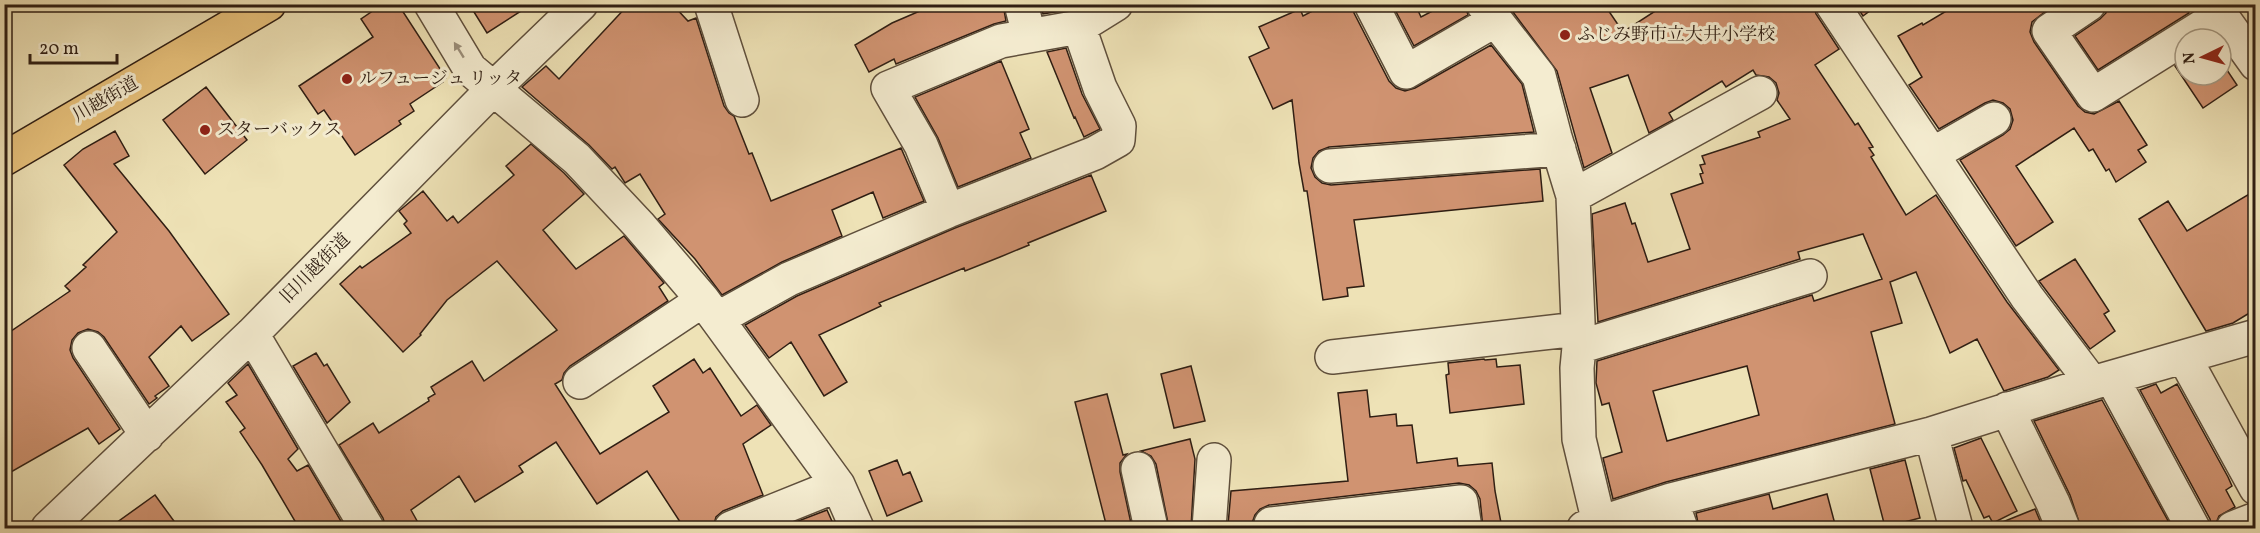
<svg xmlns="http://www.w3.org/2000/svg" width="2260" height="533" viewBox="0 0 2260 533" font-family="Vollkorn,'Noto Serif JP',serif">
<style>
.building{fill:#d09371;stroke:#2f1e13;stroke-width:1.5;fill-rule:evenodd}
.lines{fill:none;stroke-linecap:round;stroke-linejoin:round}
.minor-casing{stroke:#5f4f3c;stroke-width:36}
.highway-casing{stroke:#2f1e13;stroke-width:36}
.minor{stroke:#f4ecd0;stroke-width:33}
.highway{stroke:#e7c17b;stroke-width:33}
.oneway{fill:#9b8f7b}
.poi-dot{fill:#8f2418;stroke:#f4ecd0;stroke-width:2}
.labels{text-anchor:middle;dominant-baseline:central;stroke-width:6;stroke-linejoin:round;paint-order:stroke}
.poi-label{font-size:18px;fill:#2f1e13;stroke:#f4ecd0;text-anchor:start}
.street-label{font-size:18px;fill:#2f1e13;stroke:#f4ecd0}
</style>
<rect width="100%" height="100%" fill="#eee2b6"/>
<filter id="stains"><feTurbulence type="fractalNoise" baseFrequency=".00333" numOctaves="4"/><feColorMatrix values="0 0 0 0 .2 0 0 0 0 .09 0 0 0 0 .02 0 0 0 .5 -.17"/></filter>
<radialGradient id="worn" r=".72"><stop offset=".6" stop-color="#630" stop-opacity="0"/><stop offset="1" stop-color="#630" stop-opacity=".3"/></radialGradient>
<path class="building" d="M383 4H398L446 78 442 81 443 82 410 104 414 111 399 121 401 124 355 155 324 110 318 114 299 86 373 37 361 19Z
M469 4H532L487 33Z
M629 4H672L688 21 696 18 724 106 729 113 734 116 749 154 752 153 771 201 901 148 924 201 883 218 873 192 832 210 842 236 782 262 722 295 695 259 658 219 665 214 640 174 625 183 615 167 612 169 589 145 522 87 546 66 559 79Z
M936 4H1003L1006 21 994 24 896 64 894 59 869 72 855 45 892 23Z
M1040 4H1067L1068 10 1043 14Z
M1326 4H1353L1354 13 1389 81 1396 88 1405 91 1415 88 1491 45 1522 84 1534 132 1329 147 1319 151 1313 158 1311 168 1315 177 1322 183 1331 185 1540 169 1543 201 1354 220 1364 286 1347 288 1348 296 1323 300 1307 191H1304L1299 163 1292 100 1273 109 1249 57 1269 48 1259 27 1300 9 1303 16Z
M1392 4H1415L1421 17 1446 4H1465L1468 15 1414 46Z
M1507 4H1604L1623 32 1666 4H1813L1816 14 1839 49 1815 65 1855 125 1858 123 1873 147 1869 148 1874 155 1871 157 1906 215 1936 195 2007 302 2059 370 2048 377 2004 391 1977 339 1950 353 1916 272 1890 282 1902 323 1871 332 1895 424 1666 482 1613 499 1603 458 1622 452 1609 403 1602 405 1596 383 1597 361 1812 295 1814 301 1882 279 1863 234 1798 252 1800 259 1598 322 1592 214 1625 203 1632 224 1635 223 1648 262 1690 249 1671 194 1703 183 1700 174 1703 173 1700 165 1705 164 1702 156 1760 137 1758 132 1790 119 1777 100 1779 93 1776 83 1769 77 1756 75 1753 70 1726 87 1722 81 1669 113 1673 120 1649 133 1628 75 1590 88 1612 153 1584 168 1557 71ZM1747 366 1759 415 1667 441 1653 391Z
M1855 4H1879L1863 16Z
M1958 4H2055L2032 22 2030 32 2034 42 2078 106 2085 112 2094 114 2119 101 2147 145 2138 150 2146 162 2116 182 2109 169 2106 171 2093 149 2089 151 2074 128 2016 166 2053 222 2016 246 1960 160 2003 135 2010 129 2013 120 2010 109 2003 103 1993 100 1985 103 1939 129 1909 85 1922 77 1898 36 1922 23 1923 25Z
M2107 4H2184L2189 13 2098 70 2075 36 2100 19 2106 13Z
M1066 48 1082 94 1100 129 1084 137 1075 117 1074 118 1047 52Z
M2185 60V75H2221V61L2237 85 2203 108 2175 66Z
M1001 61 1029 129 1020 133 1031 158 958 187 938 138 915 97Z
M206 87 247 140 205 174 163 120Z
M115 131 129 156 114 164 169 231 229 314 192 341 181 326 149 357 169 386 155 396 157 398 149 404 104 337 98 332 88 329 78 333 72 340 70 350 73 358 120 429 99 444 88 428 4 476V336L70 291 65 286 86 267 83 265 117 232 64 165 83 149Z
M531 144 564 173 584 194 543 230 576 269 624 236 664 283 659 287 668 301 570 366 564 373 562 380 555 384 600 454 669 412 653 386 694 359 703 373 710 368 741 416 757 405 771 425 743 444 763 495 723 511 716 517 713 528H684L647 471 597 504 556 442 519 466 523 472 475 502 459 476 411 510 421 528H386L383 518 339 445 373 423 379 433 429 401 428 398 435 394 431 387 472 361 484 381 557 330 497 261 447 300 420 334 421 335 403 352 340 284 360 266 362 268 411 233 404 224 407 221 399 211 423 191 447 221 453 216 458 223 514 175 506 166Z
M1091 175 1106 211 1028 243 1029 245 1000 257 965 271 964 268 879 303 881 306 819 335 847 382 824 396 791 342 769 358 745 325 797 296 955 228Z
M2256 190V309L2233 323 2206 331 2139 219 2168 201 2187 231Z
M2075 259 2109 311 2104 314 2115 331 2090 349 2039 281Z
M316 353 324 366 327 364 350 402 327 423 293 366Z
M1484 359 1485 360 1496 359 1497 367 1520 365 1524 404 1450 413 1446 375 1449 374 1448 363Z
M248 364 298 449 288 459 297 471 308 465 345 528H299L262 465 240 432 245 428 226 402 237 395 228 383Z
M1191 366 1205 421 1174 428 1161 374Z
M2156 384 2161 393 2177 384 2228 477 2232 486 2226 490 2235 507 2219 516 2214 528H2212L2210 519 2140 390Z
M1367 390 1370 417 1396 414 1397 426 1412 425 1417 463 1457 458 1458 466 1492 463 1495 491 1502 528H1483L1480 499 1476 491 1469 485 1459 483 1269 505 1260 509 1255 515 1252 523 1228 525 1231 491 1348 481 1338 393Z
M1107 394 1123 455 1127 454 1120 463V472L1132 528H1107L1075 402Z
M2102 400 2172 528H2081L2070 495 2034 421Z
M1981 438 2017 511 1993 523 1989 516 1984 518 1966 480 1963 481 1954 448Z
M1190 439 1195 459 1191 528H1169L1156 464 1151 456 1141 451Z
M897 460 903 475 910 472 922 501 887 516 869 471Z
M1905 460 1920 518 1885 527 1870 469Z
M1769 494 1773 509 1827 494 1836 528H1699L1696 513Z
M155 495 179 528H109Z
M2035 509 2043 528H1990V527Z
M827 510 835 528H780Z
M1445 523 1446 528H1395Z"/>
<g class="lines">
<defs>
<path id="minor" d="M431 4 470 69 577 159 639 225 703 300 838 485 857 528
M711 4 742 100
M1021 4 1029 35
M1371 4 1406 72 1494 21
M1483 4 1539 76 1555 137 1573 196 1579 347 1577 368 1579 439 1599 523
M1832 4 2027 297 2092 383
M2089 4 2049 31 2093 95 2221 15
M2213 4 2256 64
M1933 154 1994 119
M1330 166 1559 149
M1573 196 1760 93
M948 211 921 145 888 88 1001 41 1079 27 1116 4
M717 319 789 279 948 211 1095 153 1118 140 1119 126 1100 88 1079 27
M252 334 367 528
M1579 347 1810 276
M89 348 147 435
M1332 357 1578 329
M2184 357 2256 488
M2112 378 2193 528
M580 382 703 300
M2007 409 2053 503 2063 528
M1931 434 1956 528
M1138 469 1151 528
M1671 500 1681 528
M48 528 252 334 494 88 581 4
M731 528 838 485
M1209 528 1214 460
M1271 528V524L1461 502 1465 528
M1584 528 1671 500 1931 434 2092 383 2256 336
M2233 528 2256 519"/>
<path id="highway" d="M4 159 269 4"/>
</defs>
<use href="#minor" class="minor-casing"/>
<use href="#highway" class="highway-casing"/>
<use href="#minor" class="minor"/>
<use href="#highway" class="highway"/>
</g>
<defs><path id="oneway-solid" d="M-6-.8H1V-3.2L6.5 0L1 3.2V.8H-6Z" transform="scale(1.5)"/></defs>
<use class="oneway" href="#oneway-solid" transform="translate(459 50) rotate(-122)"/>
<g class="poi-dot">
<circle cx="1565" cy="35" r="6"/>
<circle cx="347" cy="79" r="6"/>
<circle cx="205" cy="130" r="6"/>
</g>
<g class="labels">
<g class="poi-label">
<text x="1577" y="35">ふじみ野市立大井小学校</text>
<text x="359" y="79">ルフュージュ リッタ</text>
<text x="217" y="130">スターバックス</text>
</g>
<g class="street-label">
<text transform="translate(106 100) rotate(-30)">川越街道</text>
<text transform="translate(316 269) rotate(-45)">旧川越街道</text>
</g>
</g>
<rect width="2260" height="533" fill="none" stroke="#eee2b6" stroke-width="24"/>
<rect x="6" y="6" width="2248" height="521" fill="none" stroke="#2f1e13" stroke-width="3"/>
<rect x="12" y="12" width="2236" height="509" fill="none" stroke="#2f1e13" stroke-width="1.5"/>
<g transform="translate(2203 57) rotate(265)"><circle r="28" fill="#f4ecd0" stroke="#a59a84" stroke-width="1.5"/>
<path d="M0-4.5L10 22L0 15L-10 22Z" fill="#8f2418"/>
<text y="-9" font-size="16" font-weight="bold" text-anchor="middle" fill="#2f1e13">N</text>
</g>
<path d="M30 54v9h87v-9" fill="none" stroke="#2f1e13" stroke-width="3"/>
<text x="39" y="54" font-size="18" fill="#2f1e13" stroke="#f4ecd0" stroke-width="4.5" paint-order="stroke">20 m</text>
<rect width="100%" height="100%" filter="url(#stains)"/>
<rect width="100%" height="100%" fill="url(#worn)"/>
</svg>
